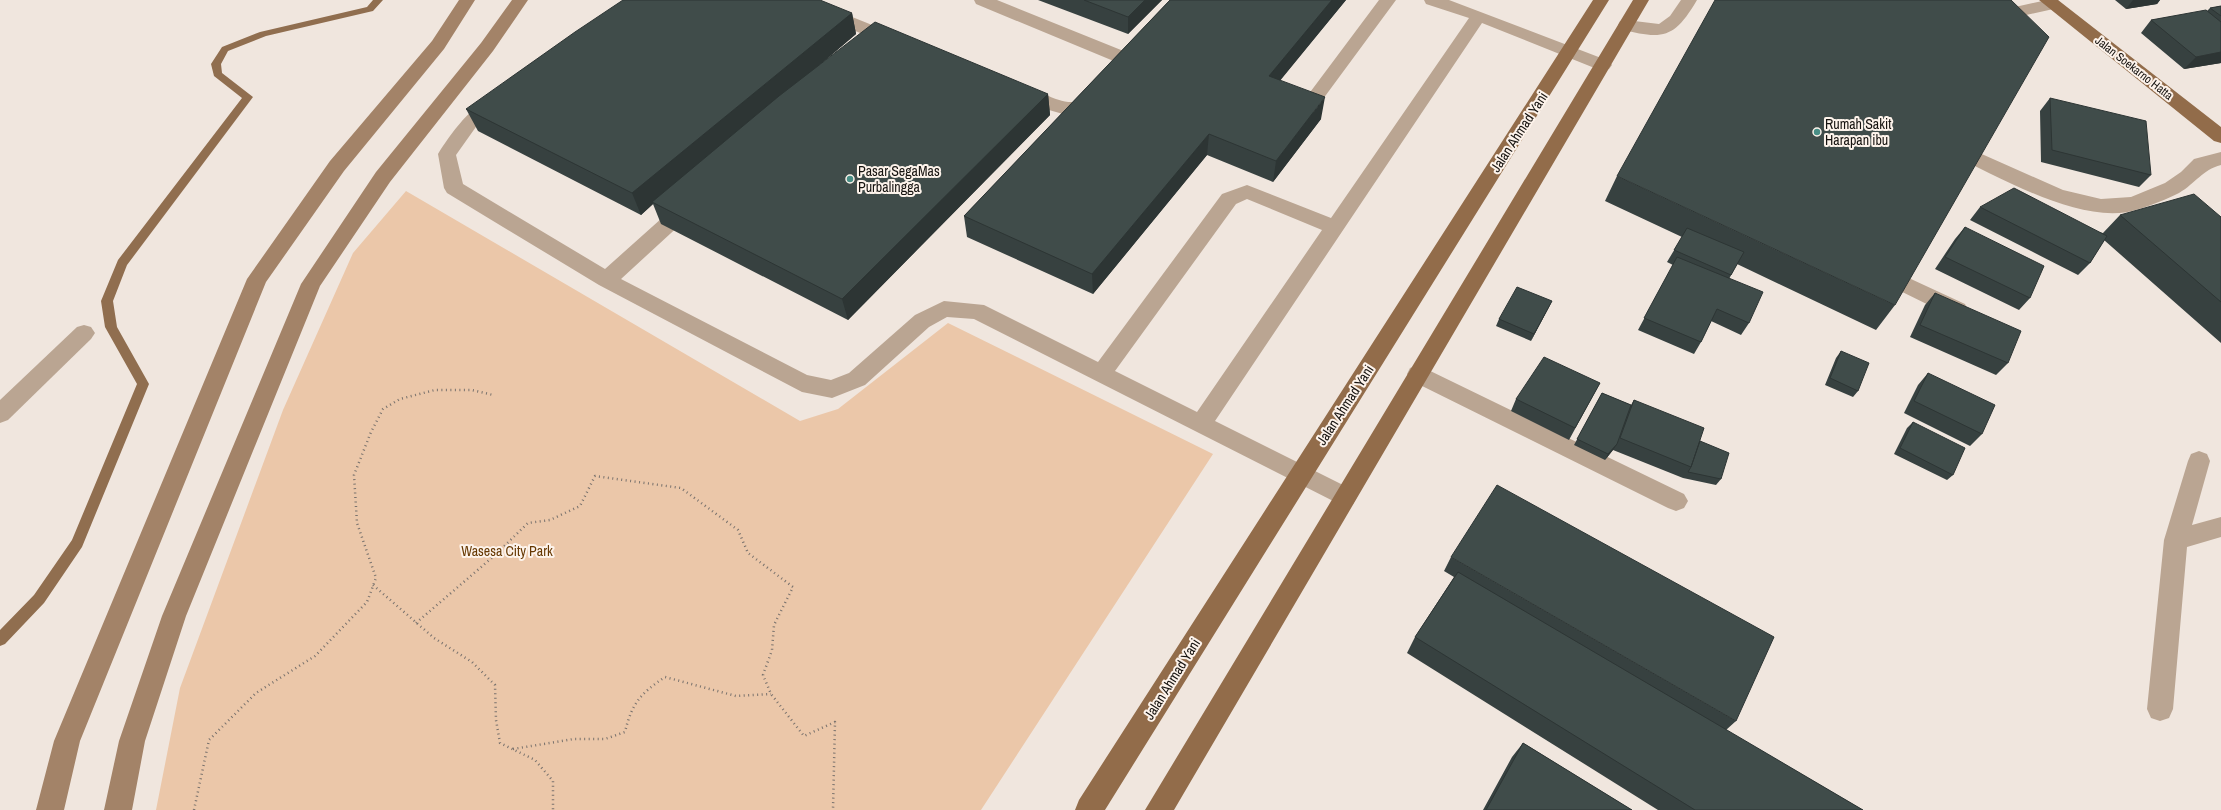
<svg xmlns="http://www.w3.org/2000/svg" width="2221" height="810" viewBox="0 0 2221 810" font-family="'Archivo Narrow',sans-serif">
<style>
.green{fill:#ebc7a9}
.lines{fill:none;stroke-linecap:round;stroke-linejoin:round}
.stream{fill:#906e4f;fill-rule:evenodd}
.path{stroke:#79726d;stroke-width:2.5;stroke-dasharray:1 3.5;stroke-linecap:butt}
.lane{fill:#baa592;fill-rule:evenodd}
.street{fill:#baa592;fill-rule:evenodd}
.secondary{fill:#a38368;fill-rule:evenodd}
.primary{fill:#926c4a;fill-rule:evenodd}
.wall{fill:#374140}
.shaded-wall{fill:#2d3534}
.building{fill:#404c4a;stroke:#2d3534}
.poi-dot{fill:#498e86;stroke:#fdf3eb;stroke-width:1.5}
.labels{text-anchor:middle;dominant-baseline:central;stroke-width:4;stroke-linejoin:round;paint-order:stroke}
.far-street-label{font-size:12px;fill:#15120f;stroke:#fdf3eb}
.poi-label{font-size:14px;fill:#15120f;stroke:#fdf3eb;text-anchor:start}
.street-label{font-size:14px;fill:#15120f;stroke:#fdf3eb}
.park-label{font-size:14px;fill:#663802;stroke:#fdf3eb}
</style>
<rect width="100%" height="100%" fill="#f0e6de"/>
<path class="green" d="M406 191 800 421 838 409 948 323 1213 454 981 810H156L180 688 283 410 353 253Z"/>
<g class="lines">
<path class="stream" d="M373 0H383L373 11 266 36 228 51 221 64 222 73 253 97 127 265 113 301 117 327 149 384 82 547 44 603 5 644 0 646V630L34 595 72 540 137 384 105 327 101 301 118 260 242 98 214 76 211 64 222 47 260 32 367 7Z"/>
<path class="path" d="M373 585 434 638 472 662 495 685 496 720 500 743 535 760 553 781V810
M416 623 494 556 528 523 550 520 580 506 595 476 681 488 738 530 748 553 793 587 774 625 772 650 763 675 771 694 804 736 835 722 833 810
M513 749 574 739H605L625 732C632 703 640 694 665 677L736 696 771 694
M194 810 209 740 256 693 315 656 367 602 376 578 357 523 354 475 371 432 383 409 400 399 435 390H472L493 395"/>
<path class="lane" d="M787 0H810L882 29 885 33 882 37 876 38 870 37 789 4Z
M974 0H997L1126 52 1134 61 1133 65 1084 112 1078 114H1063L1042 108 1015 96 1012 92 1015 88C1032 83 1053 103 1073 102L1116 62 976 4Z
M1379 0H1396L1323 99 1317 101 1311 99 1308 95 1311 91Z
M1424 0H1449L1609 61 1612 65 1609 69 1603 71 1597 69 1482 23 1215 421 1353 490 1357 497 1353 504 1345 507 974 319 947 317 929 327 865 385 832 398 802 392 599 285 447 193 444 188 438 154C449 136 479 92 503 99L506 103 503 107 478 124 456 155 463 184 605 269 681 201 688 199 695 201 698 206 695 211 621 279 807 375 831 380 849 373 915 315 944 301 984 305 1098 362 1222 194 1247 185 1331 218 1469 18 1426 4ZM1247 199 1322 230 1197 412 1115 371 1236 204Z
M1681 0H1697C1674 39 1663 40 1620 29L1618 25 1620 21 1626 20 1659 24 1670 16Z
M2047 0H2058L2060 4 2058 8 1994 22 1988 21 1986 17 1988 13Z
M1957 143 2063 190 2101 199 2131 197 2165 183 2181 172 2194 159 2221 152V165C2202 170 2196 183 2179 193 2167 199 2152 205 2139 209 2085 228 2000 177 1950 154L1948 149 1950 144Z
M1885 267 1965 304 1968 310 1965 316 1958 318 1951 316 1878 280 1875 275 1878 270Z
M1418 365 1684 494 1688 501 1684 508 1676 511 1668 508 1410 380 1407 374 1410 368Z
M2199 451 2207 454 2210 461 2192 525 2221 517V537L2187 547 2173 709 2169 718 2160 721 2151 718 2147 709 2164 540 2188 461 2191 454Z"/>
<path class="street" d="M84 325 91 327 95 333 91 339 8 420 0 423V400L77 327Z"/>
<path class="secondary" d="M459 0H475L444 49 344 171 266 282 80 741 64 810H36L54 741 247 279 330 161 432 41Z
M512 0H528L493 51 390 182 320 286 186 616 145 741 132 810H104L119 741 162 616 301 284 376 172 481 43Z"/>
<path class="primary" d="M1593 0H1609L1105 810H1075L1079 800Z
M1633 0H1649L1174 810H1145Z
M2039 0H2058L2221 127V143L2214 141Z"/>
</g>
<path class="wall" d="M1038 0H1162L1128 34Z
M1170 0H1346L1280 80 1321 119 1273 182 1207 155 1093 294 967 237 964 216Z
M2115 0H2160L2157 4 2126 9Z
M2221 6V63L2184 69 2141 33 2151 20 2207 11 2210 8Z
M852 13 856 34 820 65 1048 94 1050 115 848 320 661 224 653 204 641 215 478 131 466 109Z
M2050 98 2151 175 2139 187 2041 162 2040 111Z
M1617 176 1895 305 1876 330 1737 264 1729 279 1749 323 1741 335 1711 321 1701 342 1694 354 1638 330 1673 265 1667 262 1682 237 1605 201Z
M1980 207 2103 233 2120 215 2221 217V343L2104 240 2090 263 2078 275 1970 220Z
M1965 227 2030 298 2019 310 1935 269 1955 239Z
M1935 293 2008 363 1996 375 1910 337 1925 305Z
M1552 301 1531 341 1496 326 1499 319Z
M1841 351 1858 391 1853 397 1825 385 1836 358Z
M1928 373 1982 434 1970 446 1904 413 1918 385Z
M1600 383 1569 440 1511 411 1516 399Z
M1602 393 1631 405 1634 400 1700 441 1721 479 1716 485 1683 478 1613 450 1605 460 1574 445Z
M1913 422 1953 475 1947 480 1894 454 1907 428Z
M1451 557 1736 721 1726 730 1863 810H1658L1407 653 1415 637 1454 577 1444 571Z
M1523 743 1632 810H1483L1512 757Z"/>
<path class="shaded-wall" d="M1145 0H1162L1128 34V17Z
M1332 0H1346L1266 98 1269 76Z
M2133 0H2160L2157 4 2126 9Z
M852 13 856 34 654 203 652 202 653 204 641 215 632 193Z
M2221 52V63L2184 69 2196 57Z
M1048 94 1050 115 848 320 842 299Z
M1325 97 1321 119 1273 182 1276 161Z
M1209 134 1207 155 1093 294 1092 274Z
M1552 301 1549 307 1531 341 1534 334Z
M1617 444 1613 450 1605 460 1608 454Z"/>
<path class="building" d="M623 0H820L852 13 632 193 466 109 575 32Z
M1084 0H1145L1128 17Z
M1170 0H1332L1269 76 1325 97 1276 161 1209 134 1092 274 964 216Z
M1715 0H2011L2049 37 1895 305 1617 176Z
M2221 6V16L2210 8Z
M2206 10 2221 22V52L2196 57 2151 20Z
M875 22 1048 94 842 299 652 202 779 96Z
M2050 98 2146 121 2151 175 2052 150Z
M2014 188 2107 236 2090 263 1980 207Z
M2194 194 2221 217V302L2120 215Z
M1965 227 2044 266 2030 298 1945 257Z
M1687 228 1744 252 1731 275 1674 250Z
M1677 257 1763 292 1749 323 1717 309 1701 342 1644 318Z
M1517 287 1552 301 1534 334 1499 319Z
M1935 293 2021 331 2008 363 1920 325Z
M1841 351 1869 363 1858 391 1830 378Z
M1544 357 1600 383 1575 428 1516 399Z
M1928 373 1995 405 1982 434 1914 401Z
M1602 393 1631 405 1617 444 1608 454 1577 439Z
M1634 400 1704 428 1691 467 1620 438Z
M1913 422 1965 448 1953 475 1900 448Z
M1700 441 1729 453 1721 479 1688 472 1691 467Z
M1497 485 1774 637 1736 721 1451 557Z
M1458 572 1863 810H1695L1415 637Z
M1523 743 1632 810H1486Z"/>
<g class="poi-dot">
<circle cx="1817" cy="132" r="4"/>
<circle cx="850" cy="179" r="4"/>
</g>
<g class="labels">
<g class="far-street-label">
<text transform="translate(2134 68) rotate(38)">Jalan Soekarno Hatta</text>
</g>
<g class="poi-label">
<text x="1825" y="124">Rumah Sakit<tspan x="1825" dy="16">Harapan ibu</tspan></text>
<text x="858" y="171">Pasar SegaMas<tspan x="858" dy="16">Purbalingga</tspan></text>
</g>
<g class="street-label">
<text transform="translate(1519 132) rotate(-57)">Jalan Ahmad Yani</text>
<text transform="translate(1345 405) rotate(-57)">Jalan Ahmad Yani</text>
<text transform="translate(1172 679) rotate(-58)">Jalan Ahmad Yani</text>
</g>
<g class="park-label">
<text x="507" y="551">Wasesa City Park</text>
</g>
</g>
</svg>
